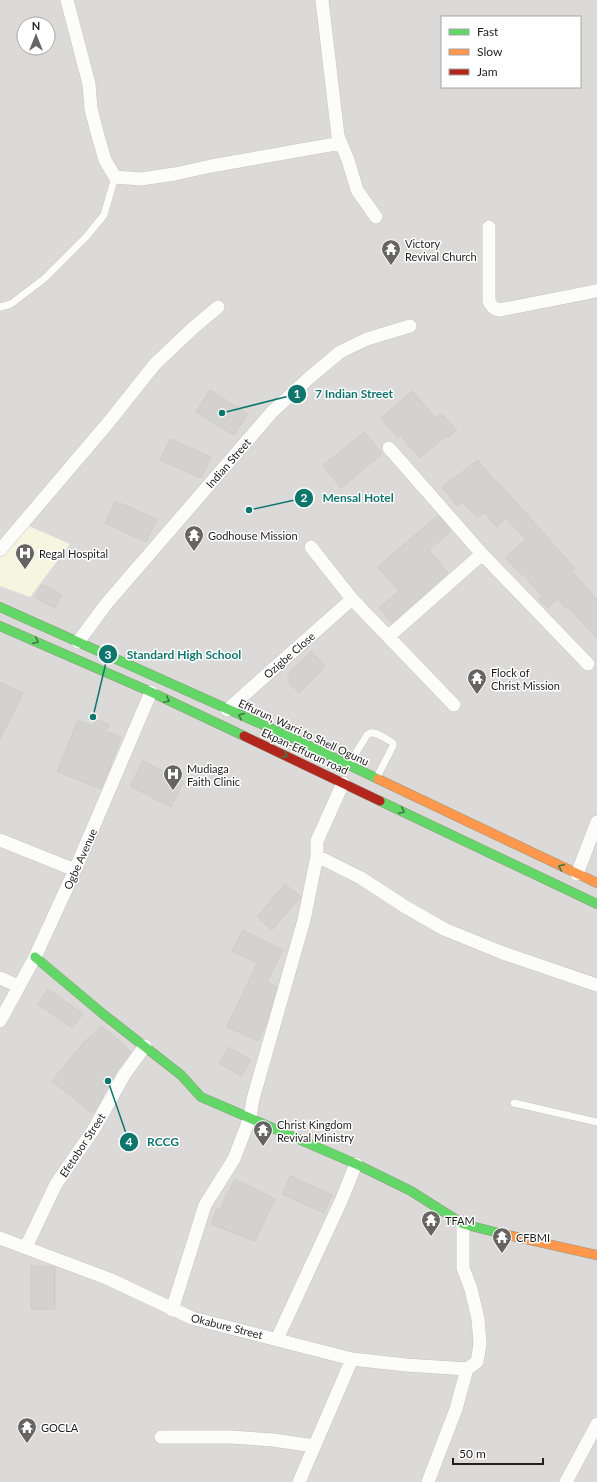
<svg xmlns="http://www.w3.org/2000/svg" width="597" height="1482" viewBox="0 0 597 1482" font-family="Lato,sans-serif">
<style>
.residential{fill:#dbdad8;fill-rule:evenodd}
.education{fill:#f6f6e0}
.building{fill:#d4d2cf;stroke:#d0ccc7}
.lines{fill:none;stroke-linecap:round;stroke-linejoin:round}
.lane-casing{stroke:#c5c4c2;stroke-width:8}
.street-casing{stroke:#c5c4c2;stroke-width:14}
.fast-casing{stroke:#95967d;stroke-width:10}
.slow-casing{stroke:#95967d;stroke-width:10}
.jam-casing{stroke:#95967d;stroke-width:10}
.lane{stroke:#fcfcfb;stroke-width:7}
.street{stroke:#fcfcfb;stroke-width:13}
.fast{stroke:#63d668;stroke-width:9}
.slow{stroke:#ff974d;stroke-width:9}
.jam{stroke:#b3261e;stroke-width:9}
.oneway{stroke:#407a43}
.labels{text-anchor:middle;dominant-baseline:central;stroke-width:3;stroke-linejoin:round;paint-order:stroke}
.poi-label{font-size:11px;fill:#1e1e1e;stroke:#fff;text-anchor:start}
.street-label{font-size:11px;fill:#1e1e1e;stroke:#fff}
.leader{fill:none;stroke:#0f766e;stroke-width:1.5}
.callout-dot{fill:#0f766e;stroke:#fff;stroke-width:1.5}
.mark-label{font-size:12px;text-anchor:middle;font-weight:bold;fill:#fff}
.callout-label{font-size:12px;text-anchor:middle;font-weight:bold;fill:#0f766e;stroke:#fff;stroke-width:3;stroke-linejoin:round;paint-order:stroke}
</style>
<rect width="100%" height="100%" fill="#eceae6"/>
<path class="residential" d="M0 0H597V1482H0ZM442 17H580V87H442ZM24 24H48V48H24Z"/>
<path class="education" d="M24 524 70 544 30 597 0 586V553Z"/>
<path class="building" d="M210 390 248 414 234 435 196 412Z
M412 391 436 418 441 413 457 430 448 437 446 436 420 458 400 435 398 438 381 418Z
M365 432 382 454 341 488 323 465Z
M170 439 211 457 201 478 160 460Z
M478 460 495 482 497 481 575 568 572 571 597 600V639L568 607 566 609 558 599 547 608 539 599 542 596 523 574 522 575 505 558 526 539 506 518 497 527 484 512 478 518 462 502 457 506 442 487Z
M115 501 157 519 146 542 105 523Z
M438 515 451 531 429 550 448 573 392 623 379 608 399 591 378 567Z
M42 584 62 595 54 608 35 597Z
M311 651 326 666 299 693 288 682 291 679 287 675Z
M0 682 23 693 0 739Z
M95 719 109 725 106 731 121 737 101 789 57 772 78 720 92 726Z
M143 761 184 782 171 807 130 786Z
M285 884 301 897 300 898 272 930 257 917Z
M243 930 283 950 267 982 277 987 267 1021 258 1041 227 1027 257 963 232 951Z
M48 989 83 1014 72 1028 38 1004Z
M101 1026 121 1042 131 1052 117 1070 107 1089 102 1095 103 1096 98 1106 92 1113 52 1081 84 1042Z
M229 1047 251 1060 241 1076 219 1063Z
M290 1176 332 1195 324 1213 282 1194Z
M235 1179 275 1199 255 1241 211 1224 217 1208 220 1209Z
M31 1266 55 1267V1309H31Z"/>
<g class="lines">
<defs>
<path id="lane" d="M0 307 11 304 45 278 86 237 104 215 115 177
M349 764 367 735C373 728 386 739 393 743V746L377 777
M514 1103 597 1122"/>
<path id="street" d="M67 0 89 84 91 109 98 136 105 160 115 177 141 179 175 174 211 166 341 143
M322 0 338 136 348 160 357 190 376 217
M489 227V301C491 306 494 309 499 310L597 291
M389 448 482 554 588 664
M311 547 352 599 454 705
M0 550 108 423 155 364 193 328 218 307
M389 636 482 554
M78 642 107 603 272 412 309 378 340 352 367 339 410 326
M227 710 352 599
M0 840 75 870
M317 856 361 878 404 906 444 929 503 953 597 985
M577 874 597 822
M0 978 18 986
M0 1021 35 957 75 870 151 692
M0 1238 109 1279 192 1318 352 1359 406 1365 467 1369
M26 1247 56 1184 94 1129 124 1075 145 1046
M172 1310 205 1205 234 1159 250 1117 253 1099 304 920 317 856V841L343 783
M277 1339 341 1201 356 1164
M161 1437H231L273 1440 314 1446
M299 1482 352 1359
M428 1482 456 1409 467 1369 477 1362 480 1344 478 1319 471 1289 463 1268V1224
M566 1482 597 1424"/>
<path id="fast" d="M0 607 299 741 378 779
M0 626 151 692 244 736
M380 801 597 904
M35 957 103 1014 181 1075 201 1097 356 1164 411 1191 463 1224 503 1234"/>
<path id="slow" d="M378 779 597 883
M503 1234 597 1255"/>
<path id="jam" d="M244 736 380 801"/>
</defs>
<use href="#lane" class="lane-casing"/>
<use href="#street" class="street-casing"/>
<use href="#fast" class="fast-casing"/>
<use href="#slow" class="slow-casing"/>
<use href="#jam" class="jam-casing"/>
<use href="#lane" class="lane"/>
<use href="#street" class="street"/>
<use href="#fast" class="fast"/>
<use href="#slow" class="slow"/>
<use href="#jam" class="jam"/>
</g>
<defs><path id="oneway-chevron" d="M-2-3.5L2.5 0L-2 3.5" fill="none" stroke-width="1.6" stroke-linecap="round" stroke-linejoin="round"/></defs>
<g class="oneway">
<use href="#oneway-chevron" transform="translate(36 641) rotate(24)"/>
<use href="#oneway-chevron" transform="translate(167 700) rotate(25)"/>
<use href="#oneway-chevron" transform="translate(241 716) rotate(-156)"/>
<use href="#oneway-chevron" transform="translate(285 755) rotate(25)"/>
<use href="#oneway-chevron" transform="translate(402 811) rotate(25)"/>
<use href="#oneway-chevron" transform="translate(561 867) rotate(-156)"/>
</g>
<defs>
<symbol id="temple-pin" viewBox="-11 -11 22 30"><path d="M0 17L-7.5 6A9.5 9.5 0 1 1 7.5 6Z" fill="#666564" stroke="#fff"/><path d="M0-6L5-2H3V0L6.5 2.5H4V6H1.5V3h-3V6H-4V2.5H-6.5L-3 0V-2H-5Z" fill="#fff"/></symbol>
<symbol id="hospital-pin" viewBox="-11 -11 22 30"><path d="M0 17L-7.5 6A9.5 9.5 0 1 1 7.5 6Z" fill="#666564" stroke="#fff"/><path d="M-5-5h3v3.5h4V-5h3V5h-3V1.5h-4V5h-3Z" fill="#fff"/></symbol>
</defs>
<g fill-rule="evenodd">
<use href="#temple-pin" x="380" y="238" width="22" height="30"/>
<use href="#temple-pin" x="183" y="524" width="22" height="30"/>
<use href="#hospital-pin" x="14" y="542" width="22" height="30"/>
<use href="#temple-pin" x="466" y="667" width="22" height="30"/>
<use href="#hospital-pin" x="162" y="763" width="22" height="30"/>
<use href="#temple-pin" x="252" y="1119" width="22" height="30"/>
<use href="#temple-pin" x="420" y="1209" width="22" height="30"/>
<use href="#temple-pin" x="491" y="1226" width="22" height="30"/>
<use href="#temple-pin" x="16" y="1416" width="22" height="30"/>
</g>
<g class="labels">
<g class="poi-label">
<text x="405" y="243">Victory<tspan x="405" dy="13">Revival Church</tspan></text>
<text x="208" y="535">Godhouse Mission</text>
<text x="39" y="553">Regal Hospital</text>
<text x="491" y="672">Flock of<tspan x="491" dy="13">Christ Mission</tspan></text>
<text x="187" y="768">Mudiaga<tspan x="187" dy="13">Faith Clinic</tspan></text>
<text x="277" y="1124">Christ Kingdom<tspan x="277" dy="13">Revival Ministry</tspan></text>
<text x="445" y="1220">TFAM</text>
<text x="516" y="1237">CFBMI</text>
<text x="41" y="1427">GOCLA</text>
</g>
<g class="street-label">
<text transform="translate(228 463) rotate(-49)">Indian Street</text>
<text transform="translate(289 655) rotate(-41)">Ozigbe Close</text>
<text transform="translate(304 732) rotate(25)">Effurun, Warri to Shell Ogunu</text>
<text transform="translate(305 751) rotate(25)">Ekpan-Effurun road</text>
<text transform="translate(80 859) rotate(-66)">Ogbe Avenue</text>
<text transform="translate(82 1145) rotate(-57)">Efetobor Street</text>
<text transform="translate(227 1326) rotate(14)">Okabure Street</text>
</g>
</g>
<path class="leader" d="M222 413L297 394M249 510L304 498M93 717L108 654M108 1081L129 1142"/>
<g class="callout-dot">
<circle cx="222" cy="413" r="4"/>
<circle cx="249" cy="510" r="4"/>
<circle cx="93" cy="717" r="4"/>
<circle cx="108" cy="1081" r="4"/>
<circle cx="297" cy="394" r="10"/>
<circle cx="304" cy="498" r="10"/>
<circle cx="108" cy="654" r="10"/>
<circle cx="129" cy="1142" r="10"/>
</g>
<g class="mark-label">
<text x="297" y="398">1</text>
<text x="304" y="502">2</text>
<text x="108" y="659">3</text>
<text x="129" y="1146">4</text>
</g>
<g class="callout-label">
<text x="354" y="398">7 Indian Street</text>
<text x="358" y="502">Mensal Hotel</text>
<text x="184" y="659">Standard High School</text>
<text x="163" y="1146">RCCG</text>
</g>
<rect x="441" y="16" width="140" height="72" fill="#ffffff" stroke="#a5a5a5"/>
<rect x="449" y="29" width="20" height="6" fill="#63d668" stroke="#a5a5a5"/>
<text x="477" y="36" font-size="12" fill="#1e1e1e">Fast</text>
<rect x="449" y="49" width="20" height="6" fill="#ff974d" stroke="#a5a5a5"/>
<text x="477" y="56" font-size="12" fill="#1e1e1e">Slow</text>
<rect x="449" y="69" width="20" height="6" fill="#b3261e" stroke="#a5a5a5"/>
<text x="477" y="76" font-size="12" fill="#1e1e1e">Jam</text>
<g transform="translate(36 36)"><circle r="19" fill="#ffffff" stroke="#a5a5a5"/>
<path d="M0-3L7 15L0 10L-7 15Z" fill="#666564"/>
<text y="-6" font-size="11" font-weight="bold" text-anchor="middle" fill="#1e1e1e">N</text>
</g>
<path d="M453 1458v6h90v-6" fill="none" stroke="#1e1e1e" stroke-width="2"/>
<text x="459" y="1458" font-size="12" fill="#1e1e1e" stroke="#ffffff" stroke-width="3" paint-order="stroke">50 m</text>
</svg>
